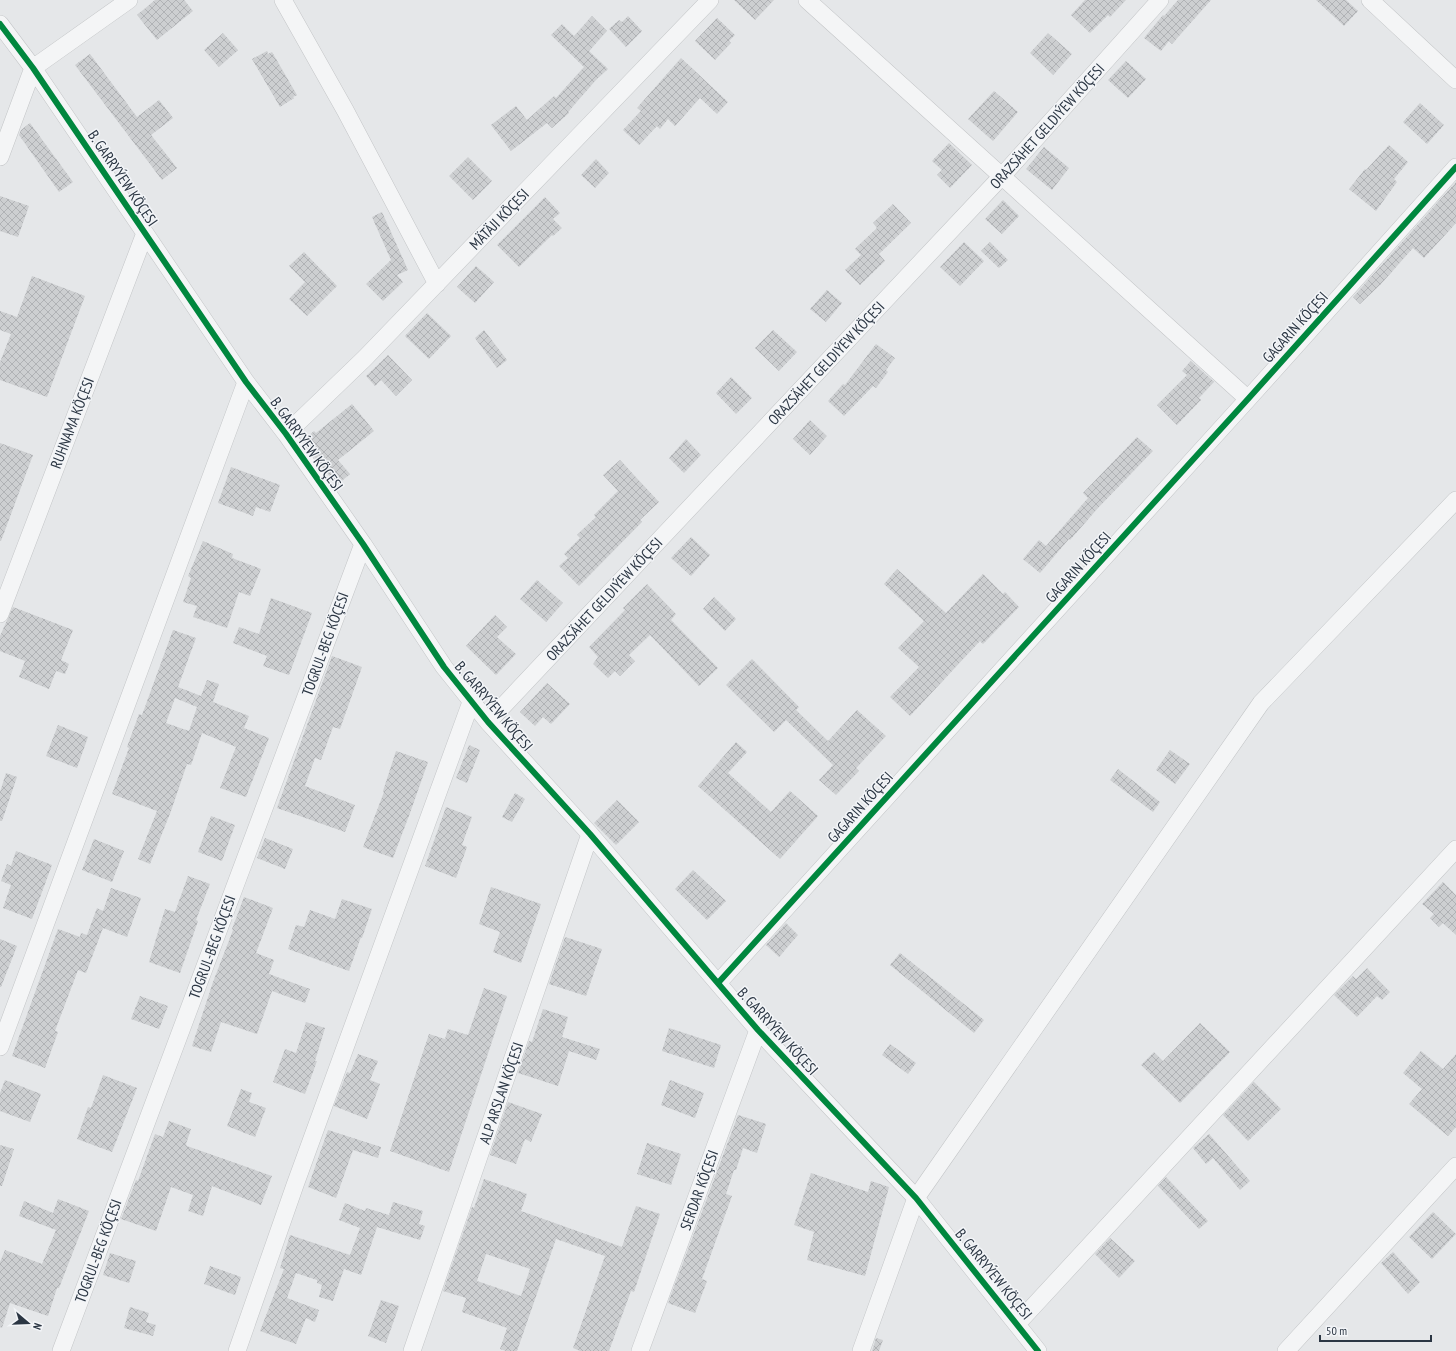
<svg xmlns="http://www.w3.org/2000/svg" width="1456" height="1351" viewBox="0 0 1456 1351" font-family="'PT Sans Narrow',sans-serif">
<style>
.building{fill:url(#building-cross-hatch);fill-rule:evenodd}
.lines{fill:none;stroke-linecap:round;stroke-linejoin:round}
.street-casing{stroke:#c3c5c7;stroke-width:18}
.street{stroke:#f4f5f6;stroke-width:17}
.cycleway-casing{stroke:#f3f5f8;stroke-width:8}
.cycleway{stroke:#00873e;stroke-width:6}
.labels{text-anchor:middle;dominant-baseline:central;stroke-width:3;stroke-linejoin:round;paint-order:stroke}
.street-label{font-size:15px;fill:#2b3643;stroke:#f3f5f8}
</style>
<defs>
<pattern id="building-cross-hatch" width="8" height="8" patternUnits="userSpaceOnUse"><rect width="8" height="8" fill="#cdcfd1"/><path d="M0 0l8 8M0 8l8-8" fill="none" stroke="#b0b2b5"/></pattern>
</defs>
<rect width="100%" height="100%" fill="#e5e7e9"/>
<path class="building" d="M155 0H184L193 11 157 40 137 15Z
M734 0H774L755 20Z
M1085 0H1126L1110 17 1108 15 1090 33 1071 15Z
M1178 0H1211L1172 44 1169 41 1161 51 1144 38 1163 15 1164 16Z
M1316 0H1346L1358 11 1344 26Z
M592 16 607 31 589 51 608 69 596 80 568 112 569 113 552 128 547 123 511 151 491 125 516 106 527 120 554 96 556 98 584 67 551 35 562 24 574 36Z
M628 16 642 31 626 47 609 29 619 20 622 22Z
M717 18 735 35 729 41 731 43 715 60 695 41Z
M223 33 238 50 219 67 204 50Z
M1048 33 1072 54 1053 75 1030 53Z
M267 51 268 54 272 52 297 95 293 97 294 98 280 107 252 59Z
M90 54 137 117 159 100 173 118 151 135 177 168 162 180 75 65Z
M681 58 728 102 717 114 700 98 675 126 668 119 660 129 657 126 639 145 623 130 641 111 637 108Z
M1126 61 1146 79 1128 98 1108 80Z
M994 91 1018 112 993 141 968 119Z
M1420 103 1444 125 1427 144 1403 122Z
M30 123 73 182 59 192 19 135 21 130Z
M949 143 972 165 950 188 937 175 942 170 932 161Z
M1389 145 1408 162 1394 179 1397 182 1376 211 1349 189 1365 169 1366 170Z
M1044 147 1069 168 1052 190 1026 169Z
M468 157 492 181 473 200 449 176Z
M596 159 609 173 595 188 581 175Z
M1456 182V223L1424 258 1413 248 1381 284 1360 304 1353 297Z
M0 196 29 206 18 237 0 231Z
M545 197 560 213 553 219 562 228 553 236 552 235 519 267 497 245Z
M1003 200 1019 216 1002 234 985 219Z
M893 204 911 223 879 254 885 261 860 285 845 270 861 255 855 249 877 228 873 223Z
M382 212 408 270 397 275 403 282 383 301 366 284 391 260 372 217Z
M964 242 984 261 960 286 940 267Z
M990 242 1008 260 999 268 981 251Z
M304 252 337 286 307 316 289 299 305 282 289 266Z
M476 266 494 282 475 303 457 287Z
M32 276 85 296 47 397 0 380V362L11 334 0 330V311L17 317Z
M827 290 842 303 826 322 810 309Z
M427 313 451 336 429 359 405 336Z
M484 330 507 360 497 368 475 338Z
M773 330 797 352 779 371 755 348Z
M876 344 895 358 886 370 888 372 876 388 873 386 844 416 828 401 843 384 845 385Z
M388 355 412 380 396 396 381 380 375 386 366 376Z
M1191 361 1214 382 1199 398 1201 400 1177 425 1157 405 1187 375 1182 371Z
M731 377 752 398 736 414 716 393Z
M352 404 374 431 338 460 350 474 337 485 317 461 303 441 314 431 316 433Z
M810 420 827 436 810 455 793 439Z
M1137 437 1153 451 1098 508 1070 540 1069 539 1040 573 1023 559 1039 540 1046 546 1088 498 1083 493Z
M686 439 701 455 684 473 669 458Z
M0 443 33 455 1 541H0Z
M620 460 659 502 640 520 642 522 579 586 559 566 568 558 564 554 580 538 577 535 596 517 594 515 618 491 603 475Z
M231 467 280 485 270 512 256 507 253 516 218 503Z
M691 537 710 555 691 576 671 558Z
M203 541 233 554 232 558 261 569 250 596 239 592 227 628 193 617 197 606 183 602 191 578 188 576Z
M897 569 946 613 983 574 1003 594 1005 592 1019 607 983 644 980 641 910 716 890 697 919 667 898 648 924 621 884 584Z
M537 580 563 603 546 622 520 599Z
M647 584 676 614 671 620 718 668 699 686 650 635 629 655 635 661 620 676 615 671 608 678 593 664 598 657 589 647 625 610 623 608Z
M714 597 736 619 725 631 703 609Z
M271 598 312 613 289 675 263 666 267 656 233 643 239 627 259 634Z
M13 607 73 630 61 660 69 664 65 674 56 671 49 689 19 677 25 661 0 651V636Z
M495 615 507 627 497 637 516 654 496 675 466 646Z
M173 630 196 638 178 687 201 696 207 680 219 684 213 702 249 716 244 728 269 738 246 797 220 788 236 747 202 733 191 765 187 764 171 811 150 864 138 859 157 811 112 794 129 748 127 747 139 714 142 715ZM175 698 197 707 189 731 166 723Z
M332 656 362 667 340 729 333 727 321 760 315 758 305 786 355 805 345 832 277 808Z
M752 659 799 707 796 710 828 741 857 710 886 736 856 768 859 771 836 795 819 780 833 765 786 720 774 732 726 685Z
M547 683 570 704 551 724 543 717 535 726 520 712Z
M58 725 88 737 77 768 46 756Z
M736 742 747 752 728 773 771 812 790 791 818 816 780 859 698 786Z
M469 745 480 750 467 783 456 778Z
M1170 750 1190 764 1175 784 1156 770Z
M396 751 428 762 410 813 393 858 363 847 384 792 383 791Z
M1118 769 1160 802 1153 812 1110 780Z
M6 773 17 777 2 821H0V792Z
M515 793 525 799 512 822 502 817Z
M617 800 639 822 616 845 594 823Z
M446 807 472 817 462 845 467 847 456 878 425 866Z
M211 816 235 825 222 861 198 852Z
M265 838 293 849 285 869 257 858Z
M94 839 124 851 112 882 82 870Z
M16 851 52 865 32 919 3 908 11 885 1 881 7 864 11 866Z
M693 870 726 901 707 920 675 889Z
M188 876 210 884 196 920 198 921 180 973 149 962 165 909 175 912Z
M1443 882 1456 895V935L1443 923 1439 927 1430 918 1434 914 1422 904Z
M491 887 541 904 521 963 493 952 500 932 479 924Z
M111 888 141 898 127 937 103 928 86 973 78 970 55 1031 58 1032 45 1068 12 1056 58 929 80 937 81 933 87 935 97 908 103 911Z
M244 897 273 908 256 953 274 960 269 974 310 989 305 1003 272 991 257 1034 221 1022 211 1052 192 1046 213 982 233 930 232 929Z
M342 899 372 909 362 938 361 937 349 971 288 949 296 925 304 927 310 910 335 919Z
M786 923 798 935 779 957 766 945Z
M565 937 602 949 586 996 549 984Z
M0 939 17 946 1 987H0Z
M900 953 984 1020 974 1033 890 965Z
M1367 968 1390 992 1382 1000 1377 996 1357 1017 1334 995 1353 976 1356 979Z
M484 988 507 996 449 1172 390 1151 429 1034 445 1039 448 1029 468 1035Z
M140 996 168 1006 159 1029 131 1019Z
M543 1009 568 1017 562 1037 600 1049 596 1060 569 1051 558 1086 518 1073 529 1041 532 1042Z
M306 1022 325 1028 315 1061H317L305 1094 273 1082 285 1049 296 1053Z
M1200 1023 1230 1052 1180 1103 1141 1065 1154 1052 1163 1061Z
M669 1028 721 1045 714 1068 662 1051Z
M890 1044 916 1063 908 1074 882 1055Z
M1421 1051 1443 1069 1456 1054V1127L1448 1136 1409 1104 1422 1089 1403 1073Z
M358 1054 378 1061 370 1080 380 1084 367 1119 334 1106 347 1072 350 1073Z
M103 1075 137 1088 112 1152 77 1139 88 1107 91 1108Z
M5 1080 41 1094 30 1122 0 1111V1093Z
M670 1080 704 1093 695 1118 661 1105Z
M1254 1082 1281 1109 1248 1141 1223 1115Z
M241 1089 252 1093 249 1102 266 1108 255 1137 227 1126Z
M508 1102 542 1114 531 1142 525 1139 516 1164 490 1155Z
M738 1115 766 1124 757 1153 743 1148 736 1170H734L726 1194 732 1196 702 1279 707 1281 695 1313 668 1303Z
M169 1121 191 1129 186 1144 187 1146 272 1176 261 1205 212 1186 203 1216 188 1211 193 1195 171 1187 156 1231 121 1219 136 1180 138 1181 155 1134 163 1137Z
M328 1130 381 1147 378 1158 353 1150 336 1198 308 1187Z
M1209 1134 1250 1181 1240 1190 1213 1158 1206 1164 1193 1148Z
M647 1143 681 1154 671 1185 637 1174Z
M0 1145 14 1149 2 1186H0Z
M811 1173 868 1192 871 1181 889 1187 865 1276 807 1260 814 1232 794 1225Z
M1166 1177 1208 1221 1199 1229 1158 1186Z
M484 1179 527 1194 521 1211 622 1247 636 1206 660 1214 634 1292 631 1291 609 1351H580L573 1348 605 1256 556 1239 517 1351H506L500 1349 507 1328 462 1312 466 1298 443 1291 472 1207 474 1208ZM486 1254 530 1269 521 1296 477 1281Z
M58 1199 89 1211 59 1288H57L48 1316 10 1303 2 1328 0 1327V1262L5 1250 42 1264 56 1230 19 1216 24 1201 53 1213Z
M393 1202 423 1211 419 1224 425 1226 420 1240 377 1227 361 1275 344 1269 333 1301 319 1297 322 1285 317 1283V1280L296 1273 287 1298 319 1310 315 1322 306 1318 296 1344 260 1331 284 1269 280 1268 290 1235 350 1255 360 1228 339 1220 345 1203 365 1211 366 1208 389 1215Z
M1433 1212 1456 1234 1432 1259 1409 1237Z
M1110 1238 1135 1261 1119 1278 1095 1254Z
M1393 1252 1420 1282 1408 1294 1381 1263Z
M110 1253 136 1261 129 1283 103 1275Z
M210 1266 241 1277 235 1295 204 1284Z
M381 1300 399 1306 386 1343 368 1336Z
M130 1307 149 1313 146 1322 156 1325 153 1336 124 1328Z
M876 1338 883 1340 879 1351H872Z"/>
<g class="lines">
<defs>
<path id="street" d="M283 0 345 110 437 284
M807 0 1248 399
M1370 0 1456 80
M0 24 33 68 246 382 286 434 363 544 444 667 488 722 590 834 758 1030 916 1198 1038 1351
M0 157 33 68 129 0
M286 434 365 358 710 0
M0 614 145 233
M488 722 1002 176 1160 0
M718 983 1248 399 1456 167
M0 1047 246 382
M1017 1324 1456 849
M61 1351 363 544
M237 1351 295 1185 471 702
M412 1351 590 834
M640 1351 758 1030
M861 1351 916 1198 1261 703 1456 500
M1286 1351 1456 1166"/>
</defs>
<use href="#street" class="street-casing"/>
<use href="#street" class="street"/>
<defs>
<path id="cycleway" d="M0 24 33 68 246 382 286 434 363 544 444 667 488 722 590 834 758 1030 916 1198 1038 1351
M718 983 1248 399 1456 167"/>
</defs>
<use href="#cycleway" class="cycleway-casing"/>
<use href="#cycleway" class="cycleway"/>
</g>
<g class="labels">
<g class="street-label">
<text transform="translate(1047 126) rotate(-48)">ORAZSÄHET GELDIÝEW KÖÇESI</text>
<text transform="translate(123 178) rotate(56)">B. GARRYÝEW KÖÇESI</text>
<text transform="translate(499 219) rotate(-46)">MÄTÄJI KÖÇESI</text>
<text transform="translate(1295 327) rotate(-48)">GAGARIN KÖÇESI</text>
<text transform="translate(826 363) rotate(-47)">ORAZSÄHET GELDIÝEW KÖÇESI</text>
<text transform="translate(72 423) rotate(-69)">RUHNAMA KÖÇESI</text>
<text transform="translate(307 444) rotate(54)">B. GARRYÝEW KÖÇESI</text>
<text transform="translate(1078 567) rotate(-48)">GAGARIN KÖÇESI</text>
<text transform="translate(604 599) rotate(-47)">ORAZSÄHET GELDIÝEW KÖÇESI</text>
<text transform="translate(325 644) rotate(-70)">TOGRUL-BEG KÖÇESI</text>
<text transform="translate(494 706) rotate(50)">B. GARRYÝEW KÖÇESI</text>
<text transform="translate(860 807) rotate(-48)">GAGARIN KÖÇESI</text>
<text transform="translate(212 947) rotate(-70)">TOGRUL-BEG KÖÇESI</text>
<text transform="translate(778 1031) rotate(48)">B. GARRYÝEW KÖÇESI</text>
<text transform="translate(501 1093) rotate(-71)">ALP ARSLAN KÖÇESI</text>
<text transform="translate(699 1190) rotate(-70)">SERDAR KÖÇESI</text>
<text transform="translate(98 1251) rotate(-70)">TOGRUL-BEG KÖÇESI</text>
<text transform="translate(994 1274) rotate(51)">B. GARRYÝEW KÖÇESI</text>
</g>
</g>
<g transform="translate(28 1323) rotate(109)" stroke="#f3f5f8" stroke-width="3" paint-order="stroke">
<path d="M0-3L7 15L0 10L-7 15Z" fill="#2b3643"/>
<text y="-6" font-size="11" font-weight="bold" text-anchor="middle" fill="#2b3643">N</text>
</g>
<path d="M1320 1335v6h111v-6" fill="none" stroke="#2b3643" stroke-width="2"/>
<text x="1326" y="1335" font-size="12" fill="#2b3643" stroke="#f3f5f8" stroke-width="3" paint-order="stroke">50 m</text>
</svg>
